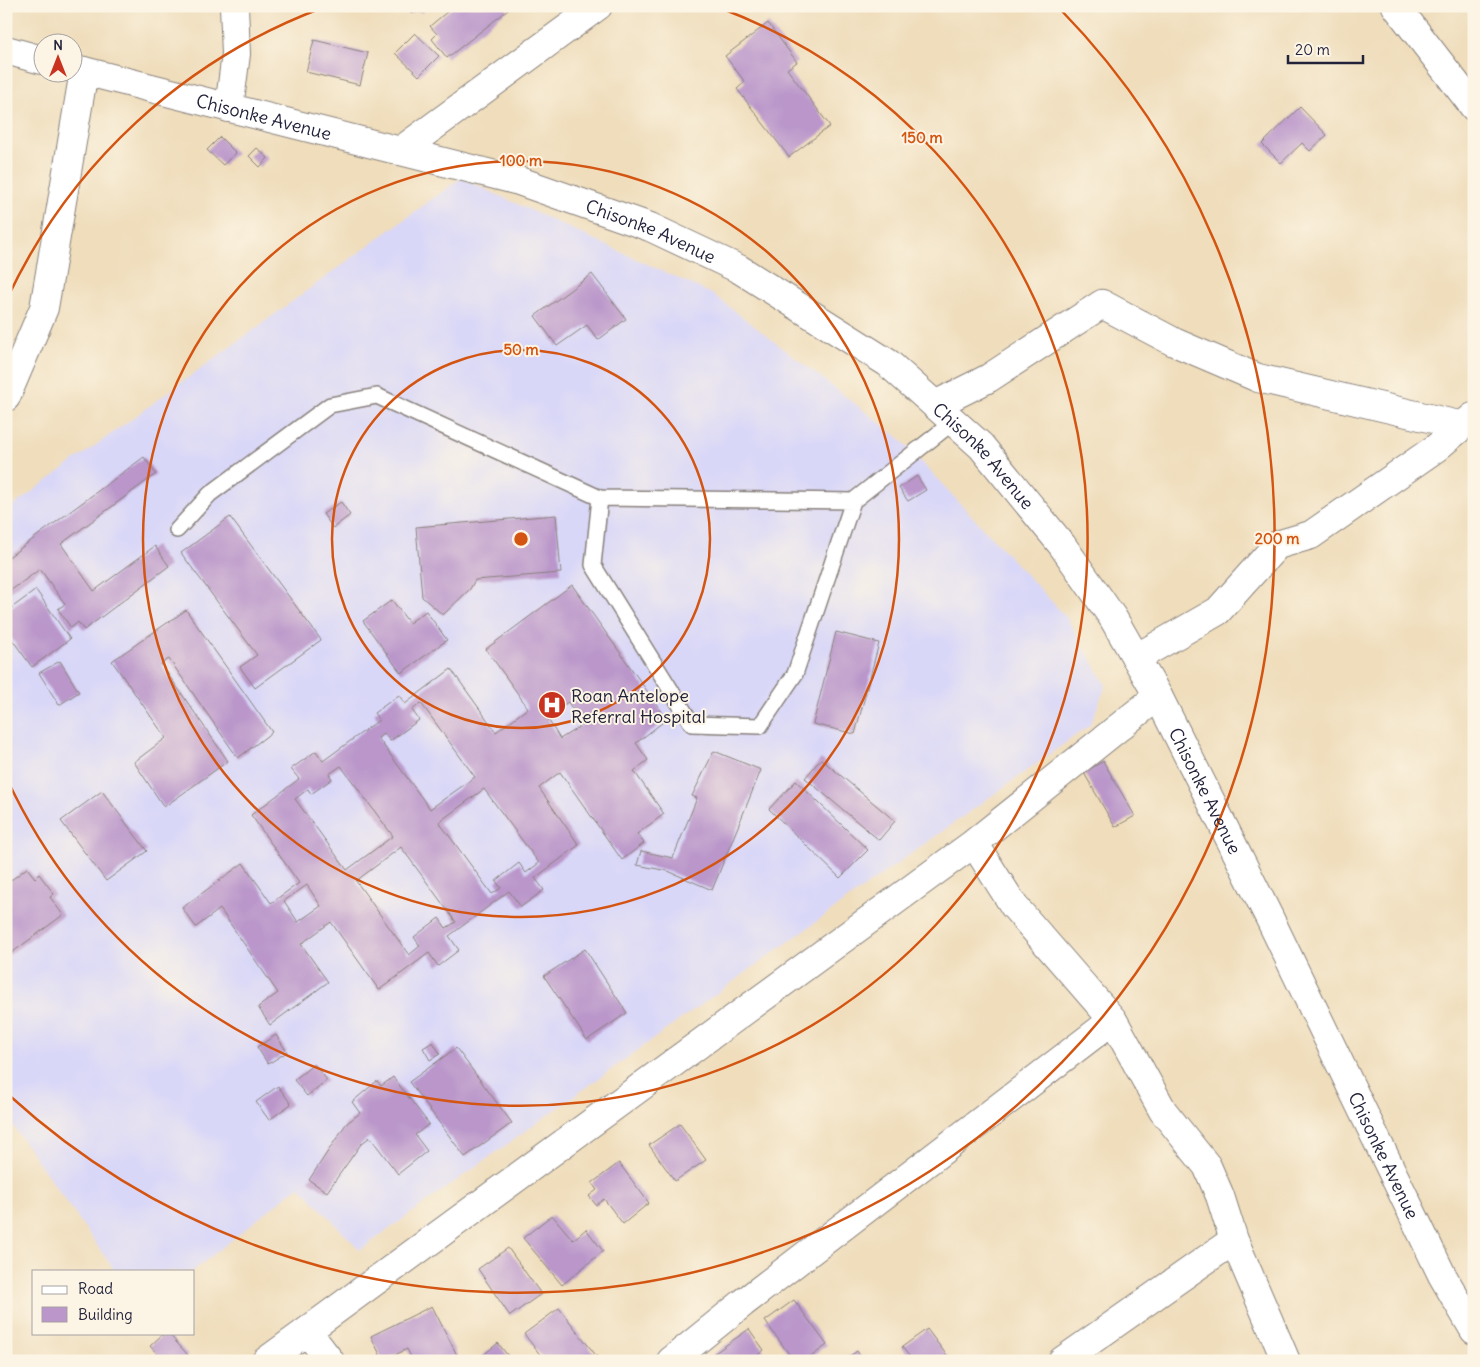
<svg xmlns="http://www.w3.org/2000/svg" width="1480" height="1367" viewBox="0 0 1480 1367" font-family="Delius,sans-serif">
<style>
.built{fill:#d9d7f8}
.building{fill:#ba96ca;fill-rule:evenodd}
.lines{fill:none;stroke-linecap:round;stroke-linejoin:round}
.lane-casing{stroke:#88807b;stroke-width:18}
.street-casing{stroke:#88807b;stroke-width:30}
.secondary-casing{stroke:#88807b;stroke-width:30}
.lane{stroke:#fff;stroke-width:15}
.street{stroke:#fff;stroke-width:28}
.secondary{stroke:#fff;stroke-width:28}
.ring{fill:none;stroke:#d45411;stroke-width:2.5}
.labels{text-anchor:middle;dominant-baseline:central;stroke-width:4;stroke-linejoin:round;paint-order:stroke}
.street-label{font-size:18px;fill:#22223b;stroke:#fcf5e5}
.poi-label{font-size:18px;fill:#22223b;stroke:#fcf5e5;text-anchor:start}
.centre{fill:#d45411;stroke:#fcf5e5;stroke-width:2.5}
.ring-label{font-size:15px;text-anchor:middle;font-weight:bold;fill:#d45411;stroke:#fcf5e5;stroke-width:4;stroke-linejoin:round;paint-order:stroke}
</style>
<rect width="100%" height="100%" fill="#fcf5e5"/>
<filter id="ink" filterUnits="userSpaceOnUse"><feTurbulence type="fractalNoise" baseFrequency=".02" numOctaves="2"/><feDisplacementMap in="SourceGraphic" scale="10" xChannelSelector="R" yChannelSelector="G"/><feConvolveMatrix kernelMatrix="1 2 1 2 8 2 1 2 1" color-interpolation-filters="sRGB"/></filter>
<filter id="wash" filterUnits="userSpaceOnUse"><feTurbulence type="fractalNoise" baseFrequency=".0096" numOctaves="4" result="noise"/><feDisplacementMap in="SourceGraphic" scale="20" xChannelSelector="R" yChannelSelector="G"/><feGaussianBlur stdDeviation="1.12" result="paint"/><feColorMatrix in="noise" values="0 0 0 0 0 0 0 0 0 0 0 0 0 0 0 0 0 1.4 0 .05"/><feComposite in="paint" operator="in"/></filter>
<g filter="url(#wash)">
<rect width="100%" height="100%" fill="#efddbb"/>
<path class="built" d="M461 178 714 295 898 437 1067 618 1106 685 1090 725 360 1250 299 1186 193 1271H115L6 1116V511Z"/>
<g id="blocks">
<path class="building" d="M406 6H429L421 13 418 9 412 14Z
M454 6H505L508 10 447 58 432 39 437 34 430 26Z
M768 23 797 62 787 69 830 126 789 157 737 89 745 82 725 56Z
M415 33 439 56 419 76 395 53Z
M314 40 368 53 360 85 306 72Z
M1300 107 1327 135 1310 151 1302 143 1281 163 1262 144Z
M220 137 236 153 223 165 207 150Z
M257 148 268 158 260 167 249 156Z
M592 274 626 319 598 340 587 325 557 346 535 316Z
M144 457 156 474 61 544 94 591 155 546 169 566 84 630 78 622 71 628 58 609 65 604 40 569 6 594V559Z
M917 476 926 490 908 501 899 488Z
M341 502 350 515 333 528 323 514Z
M556 515 561 573 475 580 470 589 443 615 422 597 416 527Z
M230 517 321 640 255 688 240 667 257 655 181 553Z
M572 585 667 719 636 743 648 760 634 771 664 814 637 834 644 843 622 860 560 772 539 788 579 845 535 878 544 890 521 907 509 891 449 936 459 950 438 966 429 953 379 990 331 922 301 944 328 982 270 1025 258 1007 278 993 220 909 196 927 182 908 243 863 271 903 299 883 251 815 299 779 291 769 316 751 323 761 379 720 374 713 399 695 405 704 451 669 496 732 528 708 486 649ZM568 702 582 725 560 739 546 716ZM421 703 475 777 430 809 378 738 384 733 390 741 419 720 412 710ZM341 766 393 836 347 870 295 799 308 789 311 794 332 779 329 774ZM484 789 539 863 526 873 519 863 496 881 501 888 492 894 439 822ZM401 847 456 922 446 928 439 918 414 937 420 946 409 955 356 881ZM307 885 321 906 298 922 284 901Z
M36 590 70 639 32 667 6 631V612Z
M392 600 409 623 426 611 447 640 401 673 363 621Z
M186 610 272 732 238 758 169 659 161 664 228 761 164 807 134 762 166 738 112 661Z
M836 632 879 643 855 734 813 724Z
M60 661 79 692 59 705 39 673Z
M714 751 761 770 712 890 668 871 637 865 641 851 673 858 697 798 692 796Z
M821 759 895 821 879 840 805 778Z
M1103 761 1135 816 1115 827 1084 773Z
M796 781 868 850 840 878 769 809Z
M102 791 147 851 106 881 61 821Z
M27 868 35 878 39 874 54 894 50 897 63 915 6 957V884Z
M585 949 627 1013 587 1040 544 976Z
M276 1035 287 1052 268 1064 257 1047Z
M433 1042 440 1054 430 1060 423 1048Z
M456 1048 512 1123 465 1157 409 1082Z
M314 1064 327 1080 307 1096 294 1080Z
M393 1077 429 1124 415 1135 427 1151 398 1174 370 1137 361 1144 327 1192 309 1180 346 1124 360 1113 352 1102 377 1081 381 1086Z
M278 1086 291 1104 269 1120 256 1102Z
M680 1124 706 1160 675 1181 649 1145Z
M619 1163 649 1203 623 1224 604 1199 596 1205 589 1196 597 1190 592 1183Z
M552 1215 573 1240 586 1229 603 1251 562 1285 523 1238Z
M508 1248 541 1294 510 1316 478 1269Z
M794 1300 827 1345 805 1361H794L765 1321Z
M432 1306 460 1361H413L407 1349 383 1361 371 1336Z
M559 1308 598 1358 595 1361H545L524 1334Z
M749 1329 764 1350 758 1355 762 1361H716L712 1355Z
M927 1329 948 1357 943 1361H913L902 1347Z
M164 1333H168L188 1355 182 1361H164L150 1346Z
M498 1343 512 1361H476Z
M857 1351 863 1361H843Z"/>
</g>
</g>
<g filter="url(#ink)">
<use href="#blocks" fill-opacity="0" stroke="#88807b" stroke-width="1"/>
<g class="lines">
<defs>
<path id="lane" d="M853 501 600 498 593 565 692 724 760 726 795 674 853 501 953 422
M177 530 210 494 330 405 377 396 600 498"/>
<path id="street" d="M1396 6 1474 107
M229 108 236 54 234 6
M400 151 598 6
M6 397 44 308 84 71
M935 405 989 378 1102 304 1174 342 1258 378 1463 426
M1136 658 1218 611 1277 545 1311 535 1436 448 1473 417
M974 843 1014 906 1113 1020 1163 1111 1207 1166 1220 1196 1234 1240 1286 1361
M307 1331 330 1361
M266 1361 974 843 1158 696
M671 1361 743 1303 1113 1020
M1062 1361 1234 1240"/>
<g id="secondary">
<path d="M6 50 42 60"/>
<path id="s1" d="M72 68 519 181 650 227 739 269 888 363 981 446 1062 545 1113 618 1158 696 1269 917 1442 1275 1474 1330"/>
</g>
</defs>
<use href="#lane" class="lane-casing"/>
<use href="#street" class="street-casing"/>
<use href="#secondary" class="secondary-casing"/>
<use href="#lane" class="lane"/>
<use href="#street" class="street"/>
<use href="#secondary" class="secondary"/>
</g>
</g>
<g class="ring">
<circle cx="521" cy="539" r="189"/>
<circle cx="521" cy="539" r="378"/>
<path d="M7 299A567 567 0 0 1 322 8M720 8A567 567 0 1 1 7 779"/>
<path d="M1060 9A756 756 0 0 1 10 1096"/>
</g>
<defs>
<symbol id="hospital-disc" viewBox="-11 -11 22 22"><circle r="9.5" fill="#c8321e" stroke="#fcf5e5"/><path d="M-5-5h3v3.5h4V-5h3V5h-3V1.5h-4V5h-3Z" fill="#fff"/></symbol>
</defs>
<g fill-rule="evenodd">
<use href="#hospital-disc" x="536" y="689" width="32" height="32"/>
</g>
<g class="labels">
<g class="street-label">
<text stroke="none"><textPath href="#s1" startOffset="198">Chisonke Avenue</textPath></text>
<text stroke="none"><textPath href="#s1" startOffset="602">Chisonke Avenue</textPath></text>
<text stroke="none"><textPath href="#s1" startOffset="1008">Chisonke Avenue</textPath></text>
<text stroke="none"><textPath href="#s1" startOffset="1412">Chisonke Avenue</textPath></text>
<text stroke="none"><textPath href="#s1" startOffset="1818">Chisonke Avenue</textPath></text>
</g>
<g class="poi-label">
<text x="571" y="695">Roan Antelope<tspan x="571" dy="21">Referral Hospital</tspan></text>
</g>
</g>
<circle cx="521" cy="539" r="8" class="centre"/>
<g class="ring-label">
<text x="922" y="143">150 m</text>
<text x="521" y="166">100 m</text>
<text x="521" y="355">50 m</text>
<text x="1277" y="544">200 m</text>
</g>
<rect width="1480" height="1367" fill="none" stroke="#fcf5e5" stroke-width="25"/>
<rect x="32" y="1270" width="162" height="65" fill="#fcf5e5" stroke="#a5a1a1"/>
<rect x="42" y="1286" width="25" height="8" fill="#ffffff" stroke="#a5a1a1"/>
<text x="78" y="1294" font-size="15" fill="#22223b">Road</text>
<rect x="42" y="1307" width="25" height="15" fill="#ba96ca" stroke="#a5a1a1"/>
<text x="78" y="1320" font-size="15" fill="#22223b">Building</text>
<g transform="translate(58 58)"><circle r="24" fill="#fcf5e5" stroke="#a5a1a1"/>
<path d="M0-4L9 19L0 12L-9 19Z" fill="#c8321e"/>
<text y="-8" font-size="14" font-weight="bold" text-anchor="middle" fill="#22223b">N</text>
</g>
<path d="M1288 55v8h75v-8" fill="none" stroke="#22223b" stroke-width="2.5"/>
<text x="1295" y="55" font-size="15" fill="#22223b" stroke="#fcf5e5" stroke-width="4" paint-order="stroke">20 m</text>
</svg>
